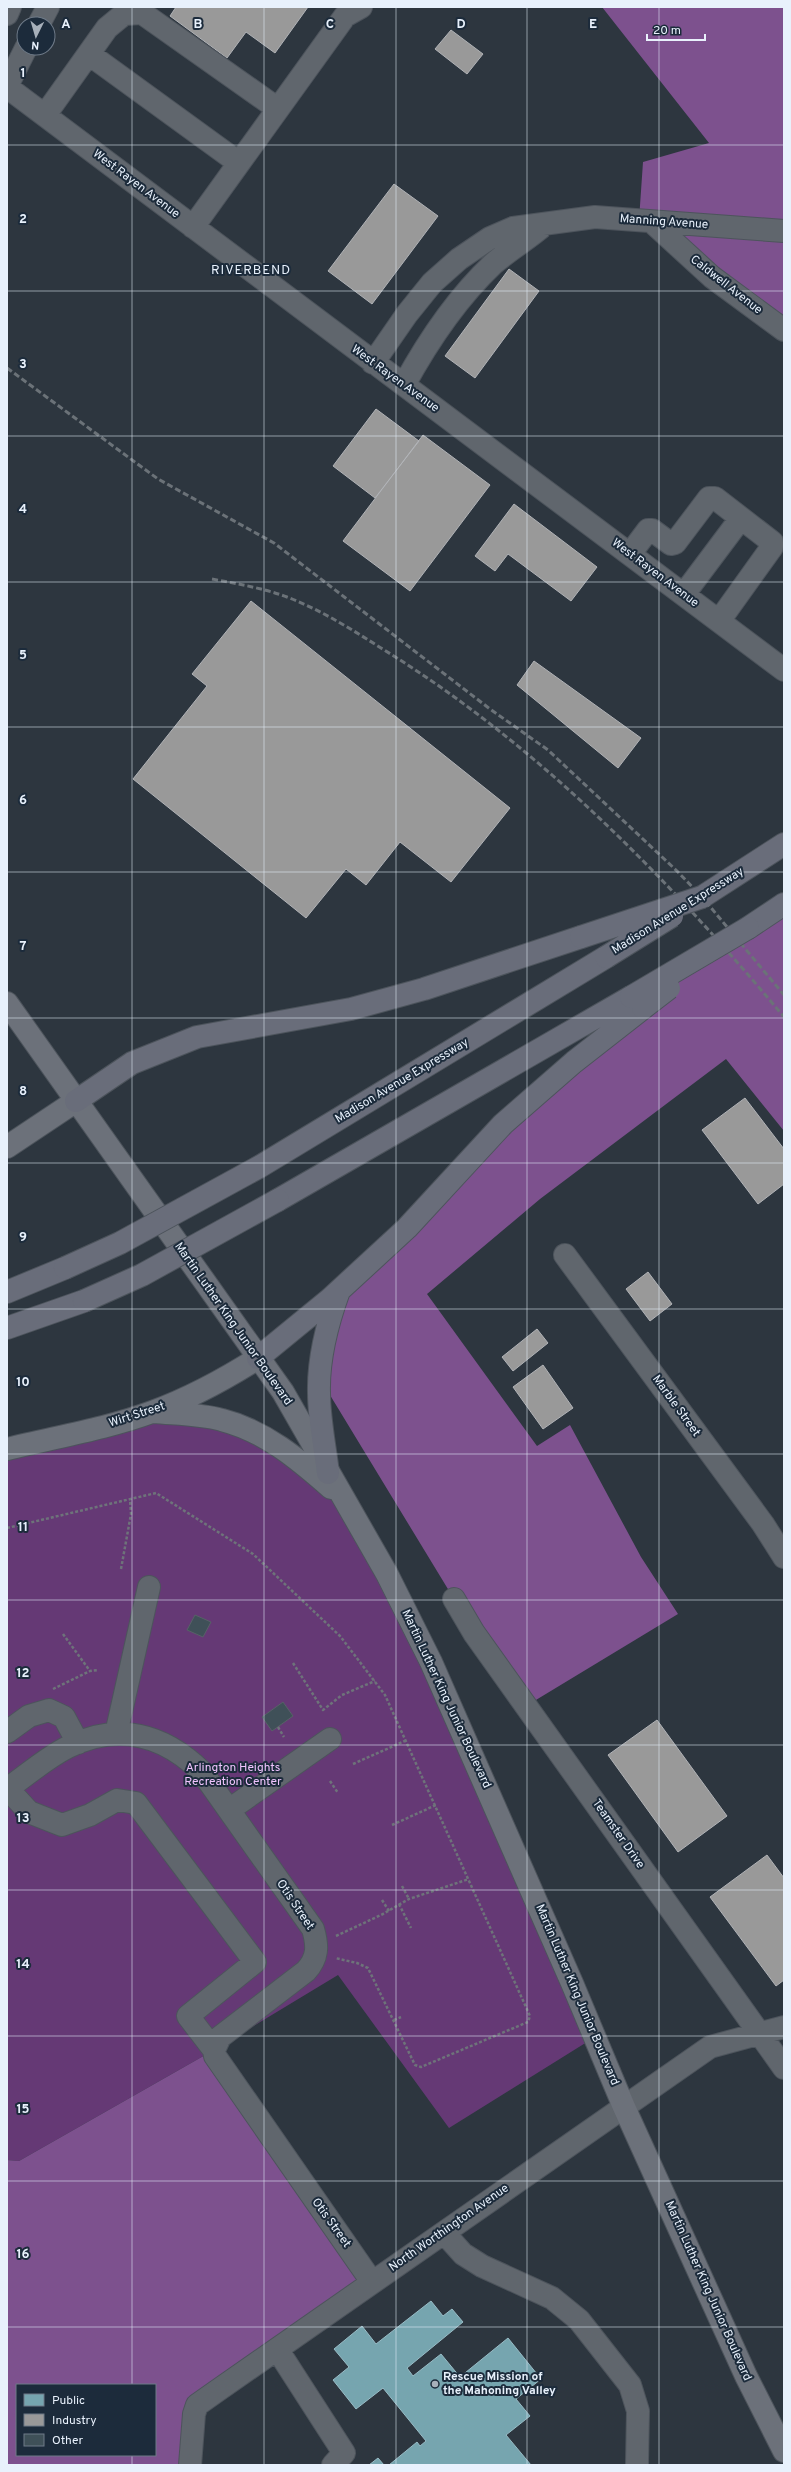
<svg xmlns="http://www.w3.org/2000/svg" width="791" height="2472" viewBox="0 0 791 2472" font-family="Overpass,sans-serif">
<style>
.green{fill:#653975}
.forest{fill:#7d518e;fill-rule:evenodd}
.public{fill:#76a5af;stroke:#98bcc6}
.industry{fill:#999;stroke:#b1b3b7}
.building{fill:#3f5058;stroke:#576167}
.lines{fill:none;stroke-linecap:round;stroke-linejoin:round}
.minor-casing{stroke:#4d545c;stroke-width:24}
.major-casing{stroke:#4d545c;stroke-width:24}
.highway-casing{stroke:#4d545c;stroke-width:24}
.path{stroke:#6e737a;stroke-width:2.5;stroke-dasharray:3 2;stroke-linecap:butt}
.minor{stroke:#60666d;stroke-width:22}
.major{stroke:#6c717a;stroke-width:22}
.highway{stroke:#696d7a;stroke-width:22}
.rail{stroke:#6b7278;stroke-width:3;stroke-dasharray:6 3;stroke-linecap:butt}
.highway-bridge-casing{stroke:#4d545c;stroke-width:24;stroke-linecap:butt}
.highway-bridge{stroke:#696d7a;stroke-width:22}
.grid{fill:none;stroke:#e8f1fc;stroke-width:1;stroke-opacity:0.55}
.poi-dot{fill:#a7b0ba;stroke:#1c2b3b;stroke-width:1.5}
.labels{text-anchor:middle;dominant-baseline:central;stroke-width:4;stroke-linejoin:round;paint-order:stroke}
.street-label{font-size:12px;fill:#e8f1fc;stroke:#1c2b3b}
.park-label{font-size:12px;fill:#f0c4fe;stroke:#1c2b3b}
.poi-label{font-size:12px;font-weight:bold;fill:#e8f1fc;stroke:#1c2b3b;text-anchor:start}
.neighbourhood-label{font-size:13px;letter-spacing:1px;fill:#e8f1fc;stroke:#1c2b3b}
.grid-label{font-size:13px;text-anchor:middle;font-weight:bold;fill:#e8f1fc;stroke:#1c2b3b;stroke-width:4;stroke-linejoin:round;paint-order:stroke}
</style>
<rect width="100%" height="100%" fill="#2d363f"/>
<path class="green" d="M221 1419 342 1498 595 2037 449 2128 338 1975 214 2050 19 2161 7 2160V1449L126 1421Z"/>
<path class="forest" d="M602 7H784V330L639 220 643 162 709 143Z
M784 904V1131L726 1059 540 1199 427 1294 537 1446 570 1425 641 1557 678 1614 526 1706 454 1599 319 1377 332 1312 574 1062 748 928Z
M214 2050 372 2282 197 2405 190 2465H7V2160L19 2161ZM17 2385H155V2455H17Z"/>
<path class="public" d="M431 2301 443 2316 452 2309 463 2322 407 2368 413 2376 441 2354 460 2377 508 2338 541 2379 516 2399 530 2416 506 2435 531 2465H389L417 2442 420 2446 426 2441 383 2388 356 2409 333 2380 349 2367 334 2349 362 2326 376 2344Z
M378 2458 384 2465H369Z"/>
<path class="industry" d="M176 7H308L275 53 246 32 227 58 170 16Z
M451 30 483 54 467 74 435 49Z
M394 184 438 216 372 304 328 271Z
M509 269 539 291 475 378 445 356Z
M376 409 419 441 375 498 333 466Z
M423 435 490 485 410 591 343 541Z
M514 504 597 567 571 601 508 554 495 571 475 556Z
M251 601 510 808 451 882 400 842 366 885 346 869 306 918 133 779 207 686 192 674Z
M534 661 641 738 618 768 517 685Z
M745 1098 784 1149V1184L758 1204 702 1130Z
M648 1272 672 1304 650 1321 626 1289Z
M537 1329 548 1343 513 1371 502 1357Z
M543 1365 573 1408 543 1429 513 1387Z
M657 1720 727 1816 678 1852 608 1755Z
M767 1855 784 1878V1980L776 1986 710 1897Z"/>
<path class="building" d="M195 1615 211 1622 203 1637 187 1630Z
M283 1702 293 1716 272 1731 262 1717Z"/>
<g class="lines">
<defs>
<path id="minor" d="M7 14 10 7
M39 24 48 7
M89 54 239 163
M7 86 26 48
M7 87 784 670
M45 115 107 28 124 14 142 13 278 109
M652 222 712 277 784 330
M193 227 345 16 361 7
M373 363 407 314 432 283 459 259 490 238 513 228 595 217 784 231
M404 385C428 341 456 299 493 264 509 250 528 239 544 225
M630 554 648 530H652L671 544 675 543 709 498H715L772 542V547L719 621
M684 594 741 518
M565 1255 763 1524 784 1557
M454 1599 474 1633 784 2068
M7 1732 29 1716 49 1710 64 1717 78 1743
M116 1734 149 1587
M7 1788 29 1812 62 1825 90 1815 117 1800 136 1803 255 1962 188 2016 214 2050
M7 1789C27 1775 46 1758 68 1747 118 1722 163 1734 202 1772L313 1929C318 1946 318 1958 306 1971L220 2037 214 2050 215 2056 372 2282
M229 1810 330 1739
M445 2234 463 2254 482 2266 552 2298 579 2320 630 2385 638 2411 637 2465
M277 2349 344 2453 333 2465
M190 2465 194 2414 197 2405 214 2393 710 2047 784 2027"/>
<path id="major" d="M7 1003 283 1392 387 1574 431 1662 572 1983 624 2107 746 2376 784 2451
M7 1147 76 1101
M154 1412C176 1414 201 1414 222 1420 265 1431 298 1459 331 1488
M7 1449C55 1437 106 1429 152 1412 190 1398 225 1379 258 1358"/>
<path id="highway" d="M702 897 784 844
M748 928 784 904
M76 1101 132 1063 197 1037 351 1009 424 989 581 937
M259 1167 606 957
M278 1200 631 997
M7 1292 65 1268
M7 1328 84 1301
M258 1358 330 1299 407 1228 503 1124 574 1062 643 1008
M328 1473C325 1447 319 1419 319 1393 318 1358 327 1324 339 1291"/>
</defs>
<use href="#minor" class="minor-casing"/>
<use href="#major" class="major-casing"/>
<use href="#highway" class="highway-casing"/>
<path class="path" d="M7 1528 156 1493 253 1554 340 1636 385 1695 530 2016 528 2022 421 2067 415 2065 368 1968 357 1963 335 1958
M121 1569 131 1514 130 1499
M63 1634 90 1671
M293 1663 323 1710 342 1695 375 1681
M53 1689 90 1671 98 1670
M278 1727 284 1737
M353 1764 407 1740
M330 1781 338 1793
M392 1825 436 1805
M402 1886 409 1899
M382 1900 389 1911
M399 1904 411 1928
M336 1936 383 1914 409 1899 469 1879
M394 2020 401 2017"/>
<use href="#minor" class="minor"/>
<use href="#major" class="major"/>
<use href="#highway" class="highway"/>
<path class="rail" d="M7 368 158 479 274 543 490 709 548 750 677 871 702 897 784 995
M212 579C238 584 263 588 287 597 321 610 351 629 381 648 536 743 668 878 784 1017"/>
<defs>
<path id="highway-bridge" d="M581 937 702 897
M606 957 672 916
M631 997 748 928
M643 1008 669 988
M65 1268 120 1243 259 1167
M84 1301 142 1275 278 1200"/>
</defs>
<use href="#highway-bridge" class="highway-bridge-casing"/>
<use href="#highway-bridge" class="highway-bridge"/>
</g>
<path class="grid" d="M132 7V2385M264 7V2465M396 7V2465M527 7V2465M659 7V2465M7 145H784M7 291H784M7 436H784M7 582H784M7 727H784M7 872H784M7 1018H784M7 1163H784M7 1309H784M7 1454H784M7 1600H784M7 1745H784M7 1890H784M7 2036H784M7 2181H784M7 2327H784M132 2455V2465"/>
<circle class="poi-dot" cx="435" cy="2384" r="4"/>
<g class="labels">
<g class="street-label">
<text transform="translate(136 184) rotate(37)">West Rayen Avenue</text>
<text transform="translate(664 222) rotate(4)">Manning Avenue</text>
<text transform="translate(726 285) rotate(38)">Caldwell Avenue</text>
<text transform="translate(395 379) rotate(36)">West Rayen Avenue</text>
<text transform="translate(655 573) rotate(37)">West Rayen Avenue</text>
<text transform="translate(678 911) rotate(-32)">Madison Avenue Expressway</text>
<text transform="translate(402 1081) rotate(-31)">Madison Avenue Expressway</text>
<text transform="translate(233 1324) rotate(55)">Martin Luther King Junior Boulevard</text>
<text transform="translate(676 1406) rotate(54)">Marble Street</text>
<text transform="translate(137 1415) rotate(-18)">Wirt Street</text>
<text transform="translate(446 1699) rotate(65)">Martin Luther King Junior Boulevard</text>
<text transform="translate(618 1834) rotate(55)">Teamster Drive</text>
<text transform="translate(295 1905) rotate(56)">Otis Street</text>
<text transform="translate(577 1995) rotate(67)">Martin Luther King Junior Boulevard</text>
<text transform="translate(331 2223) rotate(54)">Otis Street</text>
<text transform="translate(449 2228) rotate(-35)">North Worthington Avenue</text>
<text transform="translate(708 2291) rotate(66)">Martin Luther King Junior Boulevard</text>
</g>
<g class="park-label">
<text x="233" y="1768">Arlington Heights<tspan x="233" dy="14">Recreation Center</tspan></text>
</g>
<g class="poi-label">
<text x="443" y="2377">Rescue Mission of<tspan x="443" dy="14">the Mahoning Valley</tspan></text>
</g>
<g class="neighbourhood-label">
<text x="251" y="271">RIVERBEND</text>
</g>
</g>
<g class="grid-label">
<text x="66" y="28">A</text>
<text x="198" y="28">B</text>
<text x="330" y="28">C</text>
<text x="461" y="28">D</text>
<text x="593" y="28">E</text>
<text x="23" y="77">1</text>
<text x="23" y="223">2</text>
<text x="23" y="368">3</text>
<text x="23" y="513">4</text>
<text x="23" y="659">5</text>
<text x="23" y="804">6</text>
<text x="23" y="950">7</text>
<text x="23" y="1095">8</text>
<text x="23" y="1241">9</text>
<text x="23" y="1386">10</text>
<text x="23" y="1531">11</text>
<text x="23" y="1677">12</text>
<text x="23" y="1822">13</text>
<text x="23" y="1968">14</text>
<text x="23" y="2113">15</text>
<text x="23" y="2258">16</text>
</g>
<rect width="791" height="2472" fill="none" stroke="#e8f1fc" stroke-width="16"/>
<rect x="16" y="2384" width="140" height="72" fill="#1c2b3b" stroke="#6e7a88"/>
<rect x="24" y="2394" width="20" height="12" fill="#76a5af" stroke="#6e7a88"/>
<text x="52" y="2404" font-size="12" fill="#e8f1fc">Public</text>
<rect x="24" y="2414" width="20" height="12" fill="#999999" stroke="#6e7a88"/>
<text x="52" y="2424" font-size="12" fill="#e8f1fc">Industry</text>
<rect x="24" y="2434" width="20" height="12" fill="#3f5058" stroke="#6e7a88"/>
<text x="52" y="2444" font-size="12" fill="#e8f1fc">Other</text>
<g transform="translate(36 36) rotate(185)"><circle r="19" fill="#1c2b3b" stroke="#6e7a88"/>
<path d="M0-3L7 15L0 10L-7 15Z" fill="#a7b0ba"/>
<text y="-6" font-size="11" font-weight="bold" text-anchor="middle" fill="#e8f1fc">N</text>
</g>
<path d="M647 34v6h58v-6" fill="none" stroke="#e8f1fc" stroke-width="2"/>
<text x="653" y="34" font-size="12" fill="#e8f1fc" stroke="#1c2b3b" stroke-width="3" paint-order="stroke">20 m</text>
</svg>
